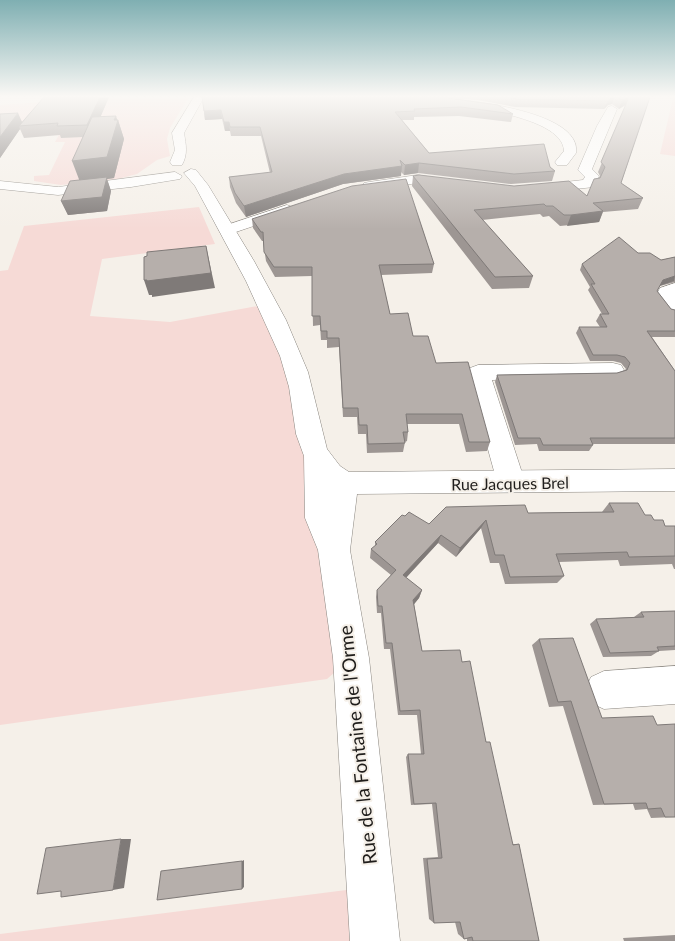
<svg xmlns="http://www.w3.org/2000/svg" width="675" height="941" viewBox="0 0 675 941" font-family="Lato,sans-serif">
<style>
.green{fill:#f6dad6}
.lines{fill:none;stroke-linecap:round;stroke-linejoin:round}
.minor-casing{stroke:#89857f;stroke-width:1}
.tertiary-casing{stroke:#89857f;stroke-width:1}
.minor{fill:#fff;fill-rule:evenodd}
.tertiary{fill:#fff;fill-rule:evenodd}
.wall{fill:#9d9693}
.shaded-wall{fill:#7f7a78}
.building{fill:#b6afab;stroke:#7f7a78}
.labels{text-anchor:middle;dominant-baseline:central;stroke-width:4;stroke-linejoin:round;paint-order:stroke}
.street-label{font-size:16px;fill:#1f1d1b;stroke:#f5f0e9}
.near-street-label{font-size:19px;fill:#1f1d1b;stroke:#f5f0e9}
</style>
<rect width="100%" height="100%" fill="#f5f0e9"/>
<path class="green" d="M80 97H189L170 128 167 139 170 156 157 160 137 174 118 179 61 185 34 181V176L49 175 65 142H55Z
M660 97H675V156L660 154 673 98Z
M55 101 40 124 0 126V105Z
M199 207 215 244 102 259 90 316 170 322 269 304 297 372 351 658 327 679 0 725V271L8 270 24 226Z
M370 887 375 941H0V934Z"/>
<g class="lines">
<defs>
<path id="minor" d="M194 97H204L184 133C186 145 188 154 182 165H172L170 162 175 150 172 133Z
M411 97C441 96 583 107 576 153L567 165H557L555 162 564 151C563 113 445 104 416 100Z
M612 106 617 109 592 169 599 176 594 187 538 193 533 192 531 189 533 186 538 185 583 180 585 177 578 170 597 126 608 107Z
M418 175 450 180 455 181 457 184 455 187 450 188 418 183 369 190 364 189 362 186 364 183 369 182Z
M287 205 292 207 295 210 292 213 227 235 221 233 219 230 221 227Z
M675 283V316L668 314 655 298 660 288Z
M613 363 621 365 624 370 621 375 613 377 492 380 525 482 521 490 511 493 501 490 497 482 467 373 470 368 478 365Z
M675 666V704L604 709 591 703 585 690 591 677 604 671Z"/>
<path id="tertiary" d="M191 169 196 170 208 185 254 261 286 320 308 372 327 449 340 466 349 472 675 469V491L357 494 350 550 369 658 400 941H350L333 658 318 550 305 518 304 456 296 434 289 387 280 356 246 281 195 186 184 173Z
M175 172 182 176 180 179 131 187 58 195 0 189V181L58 187Z"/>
</defs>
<use href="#minor" class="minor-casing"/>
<use href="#tertiary" class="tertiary-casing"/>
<use href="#minor" class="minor"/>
<use href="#tertiary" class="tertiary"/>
</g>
<path class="wall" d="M44 97H109L100 117 118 120 124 139 114 178 107 179 111 191 107 211 68 215 61 201 79 180 83 137 61 138 60 135 24 138 20 129 0 158V114L22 122Z
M202 97H650L621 183 643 198 638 209 603 212 599 222 560 226 549 216 543 217 540 214 482 220 533 276 529 288 492 289 412 186 413 176 587 196 600 176 598 172 626 105 619 109 612 104 608 105 604 109 515 107 478 100 446 98 513 114 511 122 459 116 414 117V120H402L429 153 550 167 555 171 552 181 511 184 418 173 404 175 401 172V176L343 184 246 217 236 203 230 187 229 177 270 173 261 136H231L230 131H225L222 119 205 120Z
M252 219 434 264 432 273 381 275 390 314 413 336 436 363 490 442 487 451 466 452 459 424H407L408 432 407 441 405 442 403 452 367 453 366 434H358L357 417H343L339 347 327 348V340H321L320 325 313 326 312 276 275 277 266 261 263 241H262L253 228Z
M638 253 661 260 675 257V282L660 286 657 291 671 309 675 310V337H652L675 371V444H593V445L589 451H539L537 444 515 445 495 382 497 375 617 373 625 370 626 369 621 363 613 361H590L576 333 579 327H600L596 321 600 314H602L588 290 590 287 580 270 582 264Z
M609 503 645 515 665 526H675V569H674L672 564 620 566 618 560 559 562 564 576 557 583 505 584 499 563H490L481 528 456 557 438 543 406 578 422 590 419 598 414 604 422 651 462 662 486 742 512 844H519L539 941H467V938L464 939 458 934 455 922 434 923 429 919 423 858 438 857 432 804 411 805 406 757 408 754H421L417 715H398L390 649H384L381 613H377L376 597 377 590 391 575 370 558 371 549 375 546V542L429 524 528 513 602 512Z
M675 611V650L659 651 651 656 603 657 590 624 596 619 634 617 641 612Z
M539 639 602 718 675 817 651 818 647 809 635 810 633 804 593 805 563 706 549 707 532 645Z
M675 935V941H624L623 938Z"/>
<path class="shaded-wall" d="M100 97H109L92 137 87 125Z
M611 97H614L612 104 608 105 604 109 608 101Z
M628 97H629L626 104 619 109 622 100Z
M221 110 222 119 205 120 204 111Z
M18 113 23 124 19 126 20 129 0 158V137Z
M116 116 118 122V120L124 139 114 178 107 179 111 191 107 211 68 215 61 201 80 182 72 161 114 120Z
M224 122H229L230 131H225Z
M419 163 418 173 404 175 405 165Z
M402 166 401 176 343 184 246 217 244 206 344 174Z
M603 211 599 222 567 226 571 215Z
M206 246 215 288 152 297V295H149L144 280Z
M675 276 674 281 659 286 663 280Z
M486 520 481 528 456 557 460 548Z
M441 535 438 543 401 583 403 575Z
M422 590 419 598 411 608 413 600Z
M121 839H131L124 888 113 890Z
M244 860V887L242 889V861Z"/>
<path class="building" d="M44 97H100L87 125 57 126 58 123 19 126Z
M202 97H440L498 105 513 114 461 107 414 109 415 111 395 112 429 153 544 144 550 167 555 171 514 174 419 163 405 165 400 160 402 166 344 174 244 206 235 193 229 177 272 172 260 127H230L229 122H224L221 110 204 111Z
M506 97H611L608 101 517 99Z
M617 97H628L622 100Z
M629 97H650L621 183 643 198 593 203 603 211 571 215H564L553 206H546L544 204 474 210 533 276 495 277 413 176 419 175 514 186 569 181 587 196 594 179 600 178 605 167 601 162Z
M18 113 0 137V114Z
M116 116 114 120H118L107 157 72 161 92 117Z
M107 177 102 197 61 201 70 181Z
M406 179 434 264 379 265 390 314 408 313 413 336H428L436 363 468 362 490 442H469L462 414H406L408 432H403L405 443 368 444 367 425H359L358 408H343L339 338H327V331H321L320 316H312V267H274L264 252 263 232H261L252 219 352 186Z
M619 237 638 253H650L661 260 675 257V276L663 280 657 291 671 309 675 310V331H647L675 371V438H590L593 445H543L540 438H518L497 375 617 373 627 370 630 363 625 357 617 355H593L579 327H607L600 314H609L591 284H595L582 264Z
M206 246 211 273 147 281V280H144V257L147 256V252Z
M609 503H638L645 515H651L654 520H663L665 526H675V556L629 557 627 552 556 554 564 576 510 577 504 555H495L486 520 460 548 441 535 403 575 422 590 413 600 422 651 460 650 462 662 470 661 486 742H490L513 845 519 844 539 941H473L472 937 464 939 460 922 434 923 427 859 442 858 436 803 414 804 408 754H424L420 710 400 711 392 643H386L382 606H378L377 590 396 570 371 549 377 544 375 542 402 515 405 516 409 512 429 524 446 507 525 505 528 513 614 512Z
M675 611V646L657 647 659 651 610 653 596 619 644 617 641 612Z
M573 638 602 718 653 716 657 725 675 724V817H665L661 808 648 809 646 803 604 804 571 701 558 702 539 639Z
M121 839 113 890 61 897V891L37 894 46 848Z
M242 861V889L157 900 161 871Z"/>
<linearGradient id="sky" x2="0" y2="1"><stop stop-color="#7fafb2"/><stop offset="0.42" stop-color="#faf8f5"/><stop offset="1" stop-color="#faf8f5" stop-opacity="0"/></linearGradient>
<rect width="675" height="229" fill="url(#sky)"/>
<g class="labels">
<g class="street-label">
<text transform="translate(510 483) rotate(-1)">Rue Jacques Brel</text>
</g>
<g class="near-street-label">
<text transform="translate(357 745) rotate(-96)">Rue de la Fontaine de l'Orme</text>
</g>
</g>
</svg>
